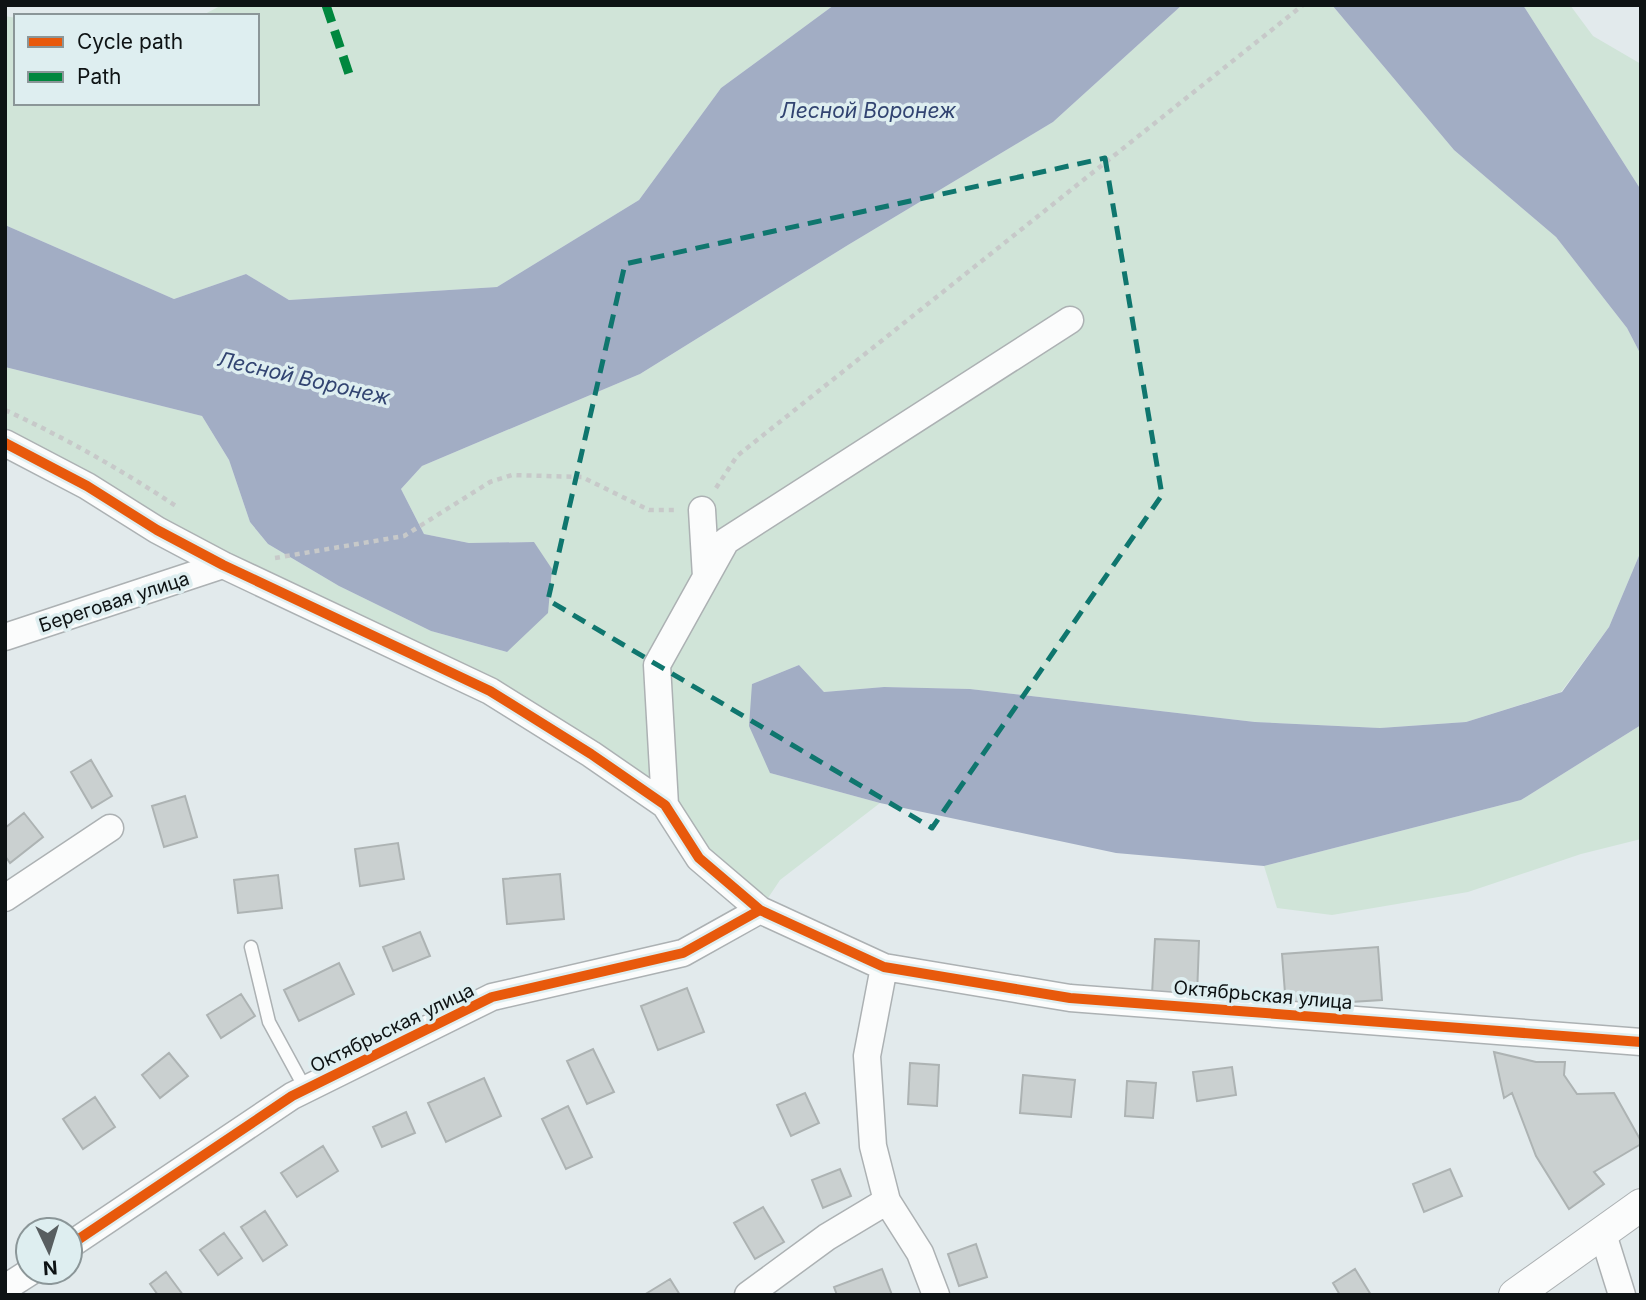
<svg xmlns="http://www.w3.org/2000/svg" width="1646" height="1300" viewBox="0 0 1646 1300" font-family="Inter,sans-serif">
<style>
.green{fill:#d0e4d8}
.water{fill:#a2adc4}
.building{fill:#cad0d0;stroke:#adb3b3;stroke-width:2}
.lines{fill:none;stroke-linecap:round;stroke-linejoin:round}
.service-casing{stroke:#acb1b3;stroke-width:15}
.minor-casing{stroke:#acb1b3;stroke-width:29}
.tertiary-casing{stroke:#acb1b3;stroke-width:34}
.path{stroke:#c7c9c9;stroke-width:4.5;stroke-dasharray:5 5;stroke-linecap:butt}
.service{stroke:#fbfcfc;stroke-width:12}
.minor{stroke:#fbfcfc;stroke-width:26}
.tertiary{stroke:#fbfcfc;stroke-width:32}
.quiet{stroke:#00873e;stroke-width:9;stroke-dasharray:18 9;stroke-linecap:butt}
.cycleway-casing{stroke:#deeef0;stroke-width:15}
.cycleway{stroke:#e8590c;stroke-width:10}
.marked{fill:none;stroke:#0f766e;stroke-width:5;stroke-dasharray:14 9;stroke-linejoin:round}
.labels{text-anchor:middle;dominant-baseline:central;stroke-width:7;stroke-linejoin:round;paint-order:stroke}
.street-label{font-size:19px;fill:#0e1314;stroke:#deeef0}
.water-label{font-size:21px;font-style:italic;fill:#324471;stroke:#deeef0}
</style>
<rect width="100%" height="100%" fill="#e2eaec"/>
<path class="green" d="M222 5H834L721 88 639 200 497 287 289 300 246 274 174 299 5 225V16L16 18V103H257V16H201Z
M1182 5H1332L1454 150 1556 237 1627 328 1641 355V551L1609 627 1561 692 1466 722 1380 728 1255 722 970 689 884 687 824 692 799 665 752 684 770 773 880 803 780 880 760 910 664 805 591 754 5 443V367L202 416 229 460 250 522 268 544 339 586 431 631 507 652 534 542 469 543 424 534 401 489 422 466 640 374 848 245 1053 122Z
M1523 5H1570L1593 36 1641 64V190Z
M1641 725V839L1581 854 1468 892 1332 915 1277 908 1264 866 1521 800Z"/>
<path class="water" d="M834 5H1182L1053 122 848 245 640 374 422 466 401 489 424 534 469 543 534 542 552 569 548 613 507 652 431 631 339 586 268 544 250 522 229 460 202 416 5 367V225L174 299 246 274 289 300 497 287 639 200 721 88Z
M1332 5H1523L1641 190V355L1627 328 1556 237 1454 150Z
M1641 551V725L1521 800 1264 866 1116 853 880 803 770 773 749 726 752 684 799 665 824 692 884 687 970 689 1255 722 1380 728 1466 722 1562 692 1609 627Z"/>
<path class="building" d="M91 760 112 796 92 808 71 772Z
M185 796 197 837 164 847 152 806Z
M24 813 43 837 10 863 5 856V828Z
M398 843 404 879 360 886 355 849Z
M560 874 564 919 507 924 503 879Z
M278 875 282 908 238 913 234 880Z
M420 932 430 956 393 971 383 947Z
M1155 939 1199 941 1197 996 1152 994Z
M1378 947 1382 1000 1286 1006 1282 954Z
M339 963 354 994 299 1021 284 990Z
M687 988 704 1032 658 1050 641 1006Z
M241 994 255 1016 221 1038 207 1015Z
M593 1049 614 1092 587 1104 567 1061Z
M1494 1052 1536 1062H1565L1564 1075 1577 1094 1614 1093 1641 1141V1144L1594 1172 1604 1184 1569 1209 1536 1156 1512 1093 1504 1098Z
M169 1053 188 1076 160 1098 142 1075Z
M910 1063 939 1065 937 1106 908 1104Z
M1232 1067 1236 1095 1197 1101 1193 1072Z
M1023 1075 1075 1080 1071 1117 1020 1113Z
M484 1078 501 1116 446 1142 428 1103Z
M1127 1081 1156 1083 1153 1118 1125 1116Z
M805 1093 819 1123 791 1136 777 1105Z
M95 1097 115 1127 83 1149 63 1119Z
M568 1106 592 1157 566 1169 542 1119Z
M406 1112 415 1133 382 1147 373 1127Z
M323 1146 338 1171 297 1197 281 1173Z
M840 1169 851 1196 823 1208 812 1180Z
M1450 1169 1462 1196 1424 1212 1413 1184Z
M763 1207 784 1242 755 1259 734 1223Z
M265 1211 287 1245 263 1261 241 1227Z
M224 1233 242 1258 218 1275 200 1250Z
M976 1244 987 1277 959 1286 948 1254Z
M882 1269 892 1295H837L834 1287Z
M1355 1269 1371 1295H1340L1333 1283Z
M166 1272 183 1295H158L150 1284Z
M670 1279 680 1295H644Z"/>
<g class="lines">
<defs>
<path id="service" d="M251 947 269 1022 306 1090"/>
<path id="minor" d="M5 443 87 486 157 530 223 565 490 691 591 754 665 805 699 858 760 910 884 967 1070 998 1641 1042
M702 510 706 577
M5 637 223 565
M665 805 657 665 726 541 1070 320
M5 898 110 828
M884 967 867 1056 873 1146 887 1201 920 1253 936 1295
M1603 1234 1622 1295
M70 1245 292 1096 492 997 683 953 760 910
M5 1288 30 1272
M748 1295 827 1237 887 1201"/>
<path id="tertiary" d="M1515 1295 1641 1205"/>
</defs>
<use href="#service" class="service-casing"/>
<use href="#minor" class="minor-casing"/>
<use href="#tertiary" class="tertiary-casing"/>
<path class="path" d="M5 410C66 438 123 471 179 508
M716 488 737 456 1303 5
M275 558 404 536 490 482 512 475 582 477 649 510H677"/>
<use href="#service" class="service"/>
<use href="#minor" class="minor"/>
<use href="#tertiary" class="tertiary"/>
<path class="quiet" d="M326 5 351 80"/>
<defs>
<path id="cycleway" d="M5 443 87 486 157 530 223 565 490 691 591 754 665 805 699 858 760 910 884 967 1070 998 1641 1042
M70 1245 292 1096 492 997 683 953 760 910"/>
</defs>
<use href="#cycleway" class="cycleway-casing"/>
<use href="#cycleway" class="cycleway"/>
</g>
<path class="marked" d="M1105 158 1162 495 932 828 548 600 625 264Z"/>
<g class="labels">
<g class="street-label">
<text transform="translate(114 602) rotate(-18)">Береговая улица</text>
<text transform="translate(1263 995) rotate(5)">Октябрьская улица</text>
<text transform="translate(392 1028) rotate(-26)">Октябрьская улица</text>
</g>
<g class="water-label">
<text x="868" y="110">Лесной Воронеж</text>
<text transform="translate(304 378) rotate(13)">Лесной Воронеж</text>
</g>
</g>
<rect width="1646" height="1300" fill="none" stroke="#0e1314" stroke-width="14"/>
<rect x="14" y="14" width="245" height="91" fill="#deeef0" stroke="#8b9698" stroke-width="2"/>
<rect x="28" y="37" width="35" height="10" fill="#e8590c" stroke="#8b9698" stroke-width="2"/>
<text x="77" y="49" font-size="21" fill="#0e1314">Cycle path</text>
<rect x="28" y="72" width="35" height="10" fill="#00873e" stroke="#8b9698" stroke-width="2"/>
<text x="77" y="84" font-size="21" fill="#0e1314">Path</text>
<g transform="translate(49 1251) rotate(176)"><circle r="33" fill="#deeef0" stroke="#8b9698" stroke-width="2"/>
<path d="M0-5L12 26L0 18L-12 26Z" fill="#585e60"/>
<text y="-10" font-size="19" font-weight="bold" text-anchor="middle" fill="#0e1314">N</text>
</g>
</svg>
